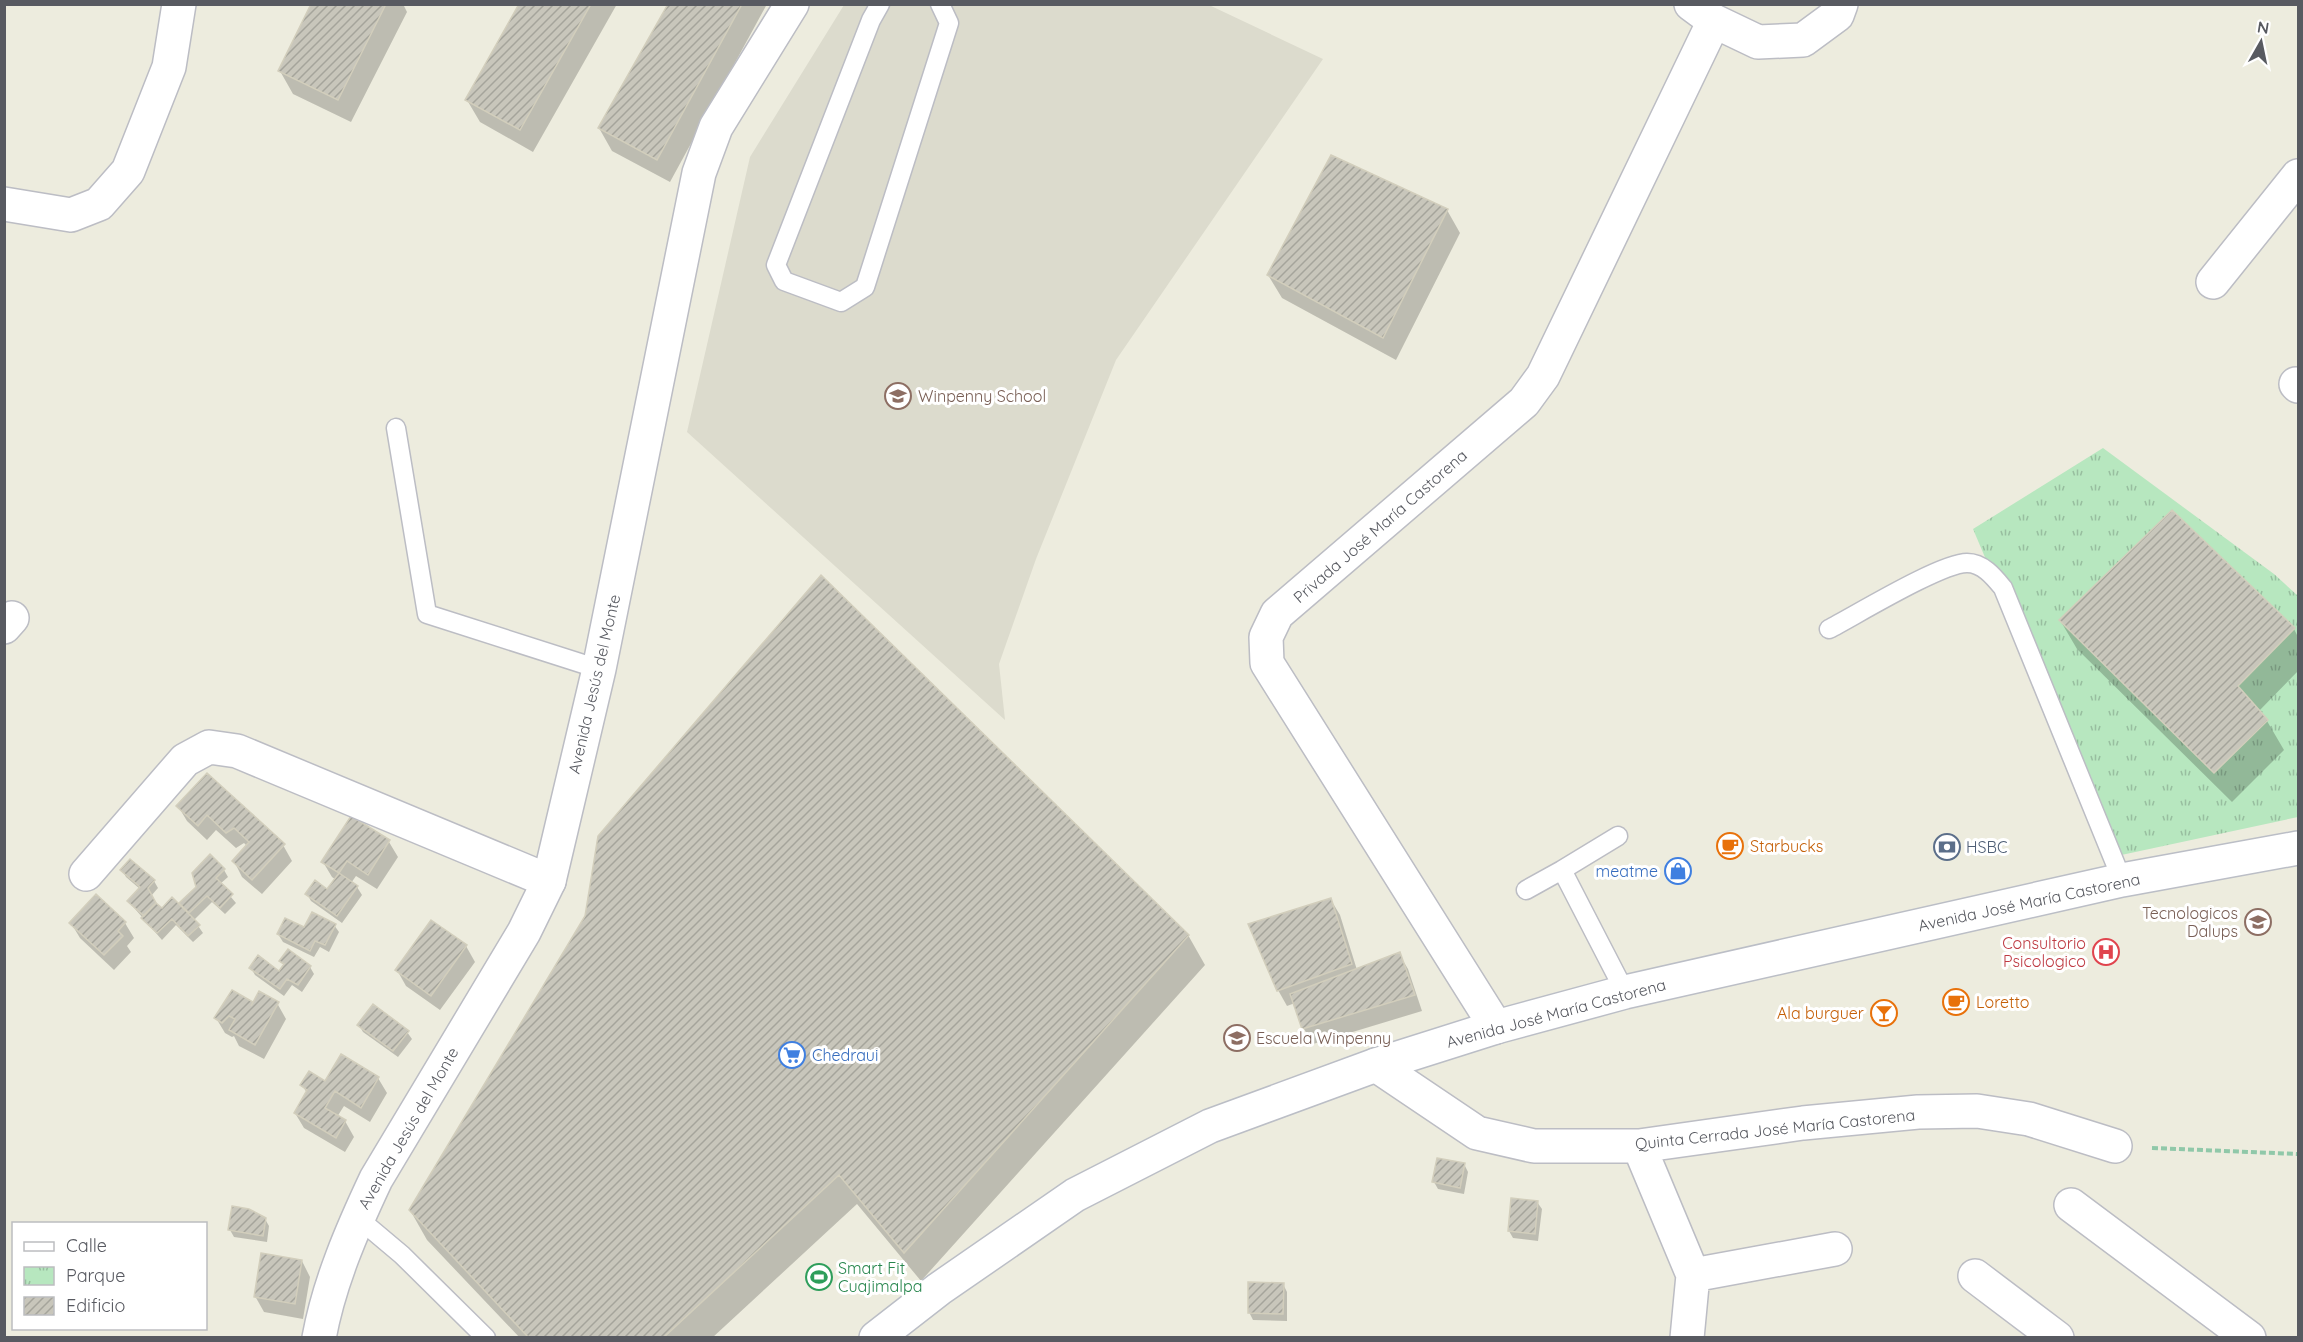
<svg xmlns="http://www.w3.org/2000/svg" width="2303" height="1342" viewBox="0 0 2303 1342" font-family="Quicksand,sans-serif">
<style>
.education{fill:#dcdbcd}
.park{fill:url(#park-tufts)}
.shadow{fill:#0003}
.building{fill:url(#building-hatch);stroke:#d2cebc;stroke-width:1.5}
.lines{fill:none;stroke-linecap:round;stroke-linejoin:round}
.service-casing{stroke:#bcbdc4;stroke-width:21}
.minor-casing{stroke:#bcbdc4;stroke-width:36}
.tertiary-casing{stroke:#bcbdc4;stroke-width:36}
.secondary-casing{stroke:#bbbec6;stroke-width:36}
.path{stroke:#90c8a9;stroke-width:4;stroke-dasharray:6 3;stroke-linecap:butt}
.service{stroke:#fff;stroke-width:18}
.minor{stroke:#fff;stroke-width:33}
.tertiary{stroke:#fff;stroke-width:33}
.secondary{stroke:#fff;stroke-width:33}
.labels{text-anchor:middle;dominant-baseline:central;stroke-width:6;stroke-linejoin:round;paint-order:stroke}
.education-label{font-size:16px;fill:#785e54;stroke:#fff;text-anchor:start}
.street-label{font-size:16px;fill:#585a61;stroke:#fff}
.food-label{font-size:16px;fill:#c56008;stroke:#fff;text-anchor:start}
.service-label{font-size:16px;fill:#4e5e75;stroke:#fff;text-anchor:start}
.shop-label{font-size:16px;fill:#366cbe;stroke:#fff;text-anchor:end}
.health-label{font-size:16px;fill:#be3a42;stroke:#fff;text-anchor:end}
.leisure-label{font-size:16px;fill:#27864d;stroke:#fff;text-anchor:start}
</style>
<defs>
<pattern id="park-tufts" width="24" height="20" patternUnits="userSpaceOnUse" patternTransform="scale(1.5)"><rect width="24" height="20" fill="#b7e7bf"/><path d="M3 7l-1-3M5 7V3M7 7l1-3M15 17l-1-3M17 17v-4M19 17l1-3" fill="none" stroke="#98be9f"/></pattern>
<pattern id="building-hatch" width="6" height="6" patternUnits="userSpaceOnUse" patternTransform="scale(1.5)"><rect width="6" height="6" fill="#c8c6bb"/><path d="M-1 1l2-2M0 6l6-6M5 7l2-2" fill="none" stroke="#a5a49b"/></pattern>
</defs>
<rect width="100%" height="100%" fill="#edecde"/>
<path class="education" d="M844 5H1209L1323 59 1116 360 1036 559 999 664 1005 720 687 432 750 157Z"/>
<path class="park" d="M2103 448 2274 574 2298 596V817L2112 857 1973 529Z"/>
<path class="shadow" d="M313 4H403L407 12 351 122 293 94 280 71Z
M520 4H617L533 152 480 122 467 100Z
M669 4H767L670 182 612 151 599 128Z
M1447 210 1460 233 1396 360 1282 298 1268 275Z
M2060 620 2294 629 2298 637V671L2259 711 2267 721 2284 750 2232 802 2077 649Z
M207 775 283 845 292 861 262 894 242 877 234 861 247 846 244 843 236 848 216 830 207 840 187 821 178 806Z
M351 818 389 842 398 857 377 889 356 876 351 883 357 887 362 895 342 923 311 901 307 894 328 891 336 880 332 877 323 862Z
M122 870 154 881 158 888 151 896 162 910 179 905 198 887 224 870 228 877 220 884 236 903 225 914 212 902 194 920 203 933 193 942 176 925 162 940 129 902 140 889 126 877Z
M96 896 125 923 134 938 127 946 131 952 114 970 80 938 71 923Z
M1331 900 1340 915 1357 970 1399 954 1408 969 1422 1011 1313 1044 1304 1029 1295 1003 1287 1006 1278 990Z
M432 922 466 946 475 962 440 1010 406 986 397 970Z
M334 925 339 932 329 952 320 947 314 957 283 942 278 934Z
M1188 935 1205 965 921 1281 857 1204 712 1338H520L427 1240 410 1210Z
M281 961 310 967 314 974 302 992 292 985 284 996 255 975 251 968 279 973 284 966Z
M233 992 253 1004 277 1003 286 1019 264 1059 239 1046 234 1036 232 1037 225 1033 216 1018Z
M359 1025 407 1032 412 1039 398 1057 363 1032Z
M378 1078 387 1093 370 1122 344 1106 337 1117 345 1121 354 1137 345 1152 304 1128 295 1113 307 1093 302 1085Z
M1464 1164 1468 1172 1464 1194 1438 1189 1434 1182Z
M1512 1199 1537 1202 1542 1209 1538 1241 1513 1238 1509 1231Z
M265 1219 269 1226 267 1242 234 1237 230 1230Z
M302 1261 310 1277 303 1319 264 1312 255 1296Z
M1283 1284 1287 1292V1321L1253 1320 1249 1312Z"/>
<path class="building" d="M311 4H386L338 100 278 71Z
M519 4H591L520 130 465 100Z
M668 4H742L657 160 598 128Z
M1331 155 1448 209 1383 338 1267 275Z
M2172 510 2295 628 2238 686 2268 720 2214 773 2059 620Z
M821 575 1189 935 904 1253 839 1175 663 1338H529L409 1210 585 916 598 836Z
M207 773 285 844 252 880 232 861 249 842 234 828 226 833 207 815 198 826 176 806Z
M351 816 390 840 368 875 347 861 339 873 321 862Z
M210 854 225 869 216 878 233 894 220 908 207 896 189 913 179 903 196 887 192 873Z
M130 859 155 880 148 888 156 903 144 916 127 901 140 887 120 870Z
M339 873 358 886 337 916 305 894 315 880 327 889Z
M96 894 126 922 118 931 123 936 104 955 69 923Z
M172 897 200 925 188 936 172 919 157 933 141 918 156 903 162 908Z
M1331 898 1352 964 1277 991 1248 924Z
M312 912 336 924 325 945 315 941 310 951 277 934 285 918 304 927Z
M431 920 467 945 431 996 395 970Z
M288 949 311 966 298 985 287 979 280 989 249 968 258 955 279 971 284 964 279 961Z
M1400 952 1415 995 1302 1029 1290 994Z
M232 990 253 1002 251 1006 259 991 279 1002 255 1045 229 1030 235 1019 229 1016 222 1023 214 1018Z
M373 1004 409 1031 393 1051 357 1025Z
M341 1054 379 1077 361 1108 335 1091 325 1108 346 1120 336 1138 294 1113 307 1090 300 1085 309 1071 325 1081Z
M1437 1158 1465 1163 1460 1188 1432 1182Z
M1511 1198 1538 1201 1535 1234 1508 1231Z
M232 1206 249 1209 266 1218 263 1236 228 1230Z
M261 1253 302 1260 295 1304 254 1297Z
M1248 1282 1284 1283 1283 1314 1248 1313Z"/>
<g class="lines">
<defs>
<path id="service" d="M880 4 871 20 776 265 784 281 841 302 865 287 949 23 940 4
M396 428 427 614 599 669
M1829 629C1856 615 1941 563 1967 563 1983 563 1994 577 2003 588L2122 880
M1618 836 1562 870 1625 992
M1526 890 1562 870
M358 1218 402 1255 486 1338"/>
<path id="minor" d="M1691 4 1714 21 1758 42 1803 40 1837 15 1841 4
M4 204 71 215 99 204 128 171 169 67 179 4
M2213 282 2298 176
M2296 384 2298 386
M4 627 12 618
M86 874 185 760 209 747 237 751 549 881
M1496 1027 1267 663 1266 637 1277 614 1524 402 1543 376 1714 21
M1376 1065 1477 1133 1534 1146H1639L1803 1123 1918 1112 1977 1111 2029 1119 2115 1146
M1639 1146 1693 1275 1687 1338
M2071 1205 2249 1338
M1693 1275 1835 1249
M1975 1276 2057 1338"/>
<path id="tertiary" d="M319 1338C329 1283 352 1230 376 1179L524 932 549 881 599 669 699 173 716 127 792 4"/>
<path id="secondary" d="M876 1338 939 1289 1075 1195 1210 1126 1376 1065 1496 1027 1625 992 2122 880 2298 848"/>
</defs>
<use href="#service" class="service-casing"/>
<use href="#minor" class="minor-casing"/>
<use href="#tertiary" class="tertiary-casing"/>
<use href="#secondary" class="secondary-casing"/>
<path class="path" d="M2152 1148 2298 1154"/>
<use href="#service" class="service"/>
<use href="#minor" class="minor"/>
<use href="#tertiary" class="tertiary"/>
<use href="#secondary" class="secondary"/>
</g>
<defs>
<symbol id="school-ring" viewBox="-11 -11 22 22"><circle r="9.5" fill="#fff" stroke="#8d6e63" stroke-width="1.5"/><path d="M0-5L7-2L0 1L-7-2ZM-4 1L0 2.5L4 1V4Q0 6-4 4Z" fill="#8d6e63"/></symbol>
<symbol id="cafe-ring" viewBox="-11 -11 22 22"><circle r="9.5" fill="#fff" stroke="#e8710a" stroke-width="1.5"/><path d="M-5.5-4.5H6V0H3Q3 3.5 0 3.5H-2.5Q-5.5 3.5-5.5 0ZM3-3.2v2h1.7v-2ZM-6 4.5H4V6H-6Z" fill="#e8710a"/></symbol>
<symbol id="bank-ring" viewBox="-11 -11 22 22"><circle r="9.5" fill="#fff" stroke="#5c6f8a" stroke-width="1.5"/><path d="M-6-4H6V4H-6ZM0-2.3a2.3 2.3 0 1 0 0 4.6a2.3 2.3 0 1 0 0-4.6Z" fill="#5c6f8a"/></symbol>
<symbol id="shop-ring" viewBox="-11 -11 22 22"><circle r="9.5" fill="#fff" stroke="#3f7fe0" stroke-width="1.5"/><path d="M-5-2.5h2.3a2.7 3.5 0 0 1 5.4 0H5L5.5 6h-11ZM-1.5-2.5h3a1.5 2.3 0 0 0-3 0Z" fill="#3f7fe0"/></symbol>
<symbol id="university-ring" viewBox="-11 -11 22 22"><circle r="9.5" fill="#fff" stroke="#8d6e63" stroke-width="1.5"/><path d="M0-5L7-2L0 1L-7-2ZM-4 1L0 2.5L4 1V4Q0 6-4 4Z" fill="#8d6e63"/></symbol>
<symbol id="hospital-ring" viewBox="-11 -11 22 22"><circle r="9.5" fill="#fff" stroke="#e0444e" stroke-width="1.5"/><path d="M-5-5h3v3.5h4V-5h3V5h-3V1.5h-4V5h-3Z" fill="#e0444e"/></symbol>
<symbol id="bar-ring" viewBox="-11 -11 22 22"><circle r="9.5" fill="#fff" stroke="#e8710a" stroke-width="1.5"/><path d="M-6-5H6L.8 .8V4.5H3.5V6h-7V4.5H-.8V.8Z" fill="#e8710a"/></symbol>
<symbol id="supermarket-ring" viewBox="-11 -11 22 22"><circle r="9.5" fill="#fff" stroke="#3f7fe0" stroke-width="1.5"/><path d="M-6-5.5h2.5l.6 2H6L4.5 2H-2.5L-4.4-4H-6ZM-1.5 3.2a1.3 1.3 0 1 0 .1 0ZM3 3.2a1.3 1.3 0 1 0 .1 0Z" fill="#3f7fe0"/></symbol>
<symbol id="stadium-ring" viewBox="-11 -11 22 22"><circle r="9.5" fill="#fff" stroke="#2e9e5b" stroke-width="1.5"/><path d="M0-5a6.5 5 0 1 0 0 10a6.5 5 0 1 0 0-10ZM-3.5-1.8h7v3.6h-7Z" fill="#2e9e5b"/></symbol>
</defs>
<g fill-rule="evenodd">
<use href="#school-ring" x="883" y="381" width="30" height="30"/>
<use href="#cafe-ring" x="1715" y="831" width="30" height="30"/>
<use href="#bank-ring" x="1932" y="832" width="30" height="30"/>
<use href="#shop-ring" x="1663" y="856" width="30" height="30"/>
<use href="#university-ring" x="2243" y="907" width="30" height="30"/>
<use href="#hospital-ring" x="2091" y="937" width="30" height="30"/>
<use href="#cafe-ring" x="1941" y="987" width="30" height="30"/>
<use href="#bar-ring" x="1869" y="998" width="30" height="30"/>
<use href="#school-ring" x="1222" y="1023" width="30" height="30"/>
<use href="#supermarket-ring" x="777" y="1040" width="30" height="30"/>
<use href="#stadium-ring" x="804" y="1262" width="30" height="30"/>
</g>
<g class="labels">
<g class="education-label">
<text x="918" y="396">Winpenny School</text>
<text x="2238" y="913" text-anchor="end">Tecnologicos<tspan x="2238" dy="18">Dalups</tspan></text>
<text x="1256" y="1038">Escuela Winpenny</text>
</g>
<g class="street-label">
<text transform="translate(1380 526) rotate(-41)">Privada José María Castorena</text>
<text transform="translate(594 684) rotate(-77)">Avenida Jesús del Monte</text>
<text transform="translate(2029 902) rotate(-12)">Avenida José María Castorena</text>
<text transform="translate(1556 1013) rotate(-15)">Avenida José María Castorena</text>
<text transform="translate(408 1128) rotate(-60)">Avenida Jesús del Monte</text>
<text transform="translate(1775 1129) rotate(-6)">Quinta Cerrada José María Castorena</text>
</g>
<g class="food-label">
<text x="1750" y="846">Starbucks</text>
<text x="1976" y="1002">Loretto</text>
<text x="1864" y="1013" text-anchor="end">Ala burguer</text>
</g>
<g class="service-label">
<text x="1966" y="847">HSBC</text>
</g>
<g class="shop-label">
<text x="1658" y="871">meatme</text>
<text x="812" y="1055" text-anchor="start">Chedraui</text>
</g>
<g class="health-label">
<text x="2086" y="943">Consultorio<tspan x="2086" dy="18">Psicologico</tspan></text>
</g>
<g class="leisure-label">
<text x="838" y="1268">Smart Fit<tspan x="838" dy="18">Cuajimalpa</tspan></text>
</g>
</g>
<rect width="2303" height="1342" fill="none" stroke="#585a61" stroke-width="12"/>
<rect x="12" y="1222" width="195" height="108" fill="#ffffff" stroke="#bcbdc0" stroke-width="1.5"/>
<rect x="24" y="1242" width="30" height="9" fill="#ffffff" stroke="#bcbdc0" stroke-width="1.5"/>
<text x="66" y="1252" font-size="18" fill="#585a61">Calle</text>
<rect x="24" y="1267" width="30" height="18" fill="url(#park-tufts)" stroke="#bcbdc0" stroke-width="1.5"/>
<text x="66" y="1282" font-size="18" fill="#585a61">Parque</text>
<rect x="24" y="1297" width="30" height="18" fill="url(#building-hatch)" stroke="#bcbdc0" stroke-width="1.5"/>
<text x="66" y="1312" font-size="18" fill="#585a61">Edificio</text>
<g transform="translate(2261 42) rotate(9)" stroke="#ffffff" stroke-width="4.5" paint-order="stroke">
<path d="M0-4.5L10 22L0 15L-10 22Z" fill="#585a61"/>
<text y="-9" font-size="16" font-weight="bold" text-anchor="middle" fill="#585a61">N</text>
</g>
</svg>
